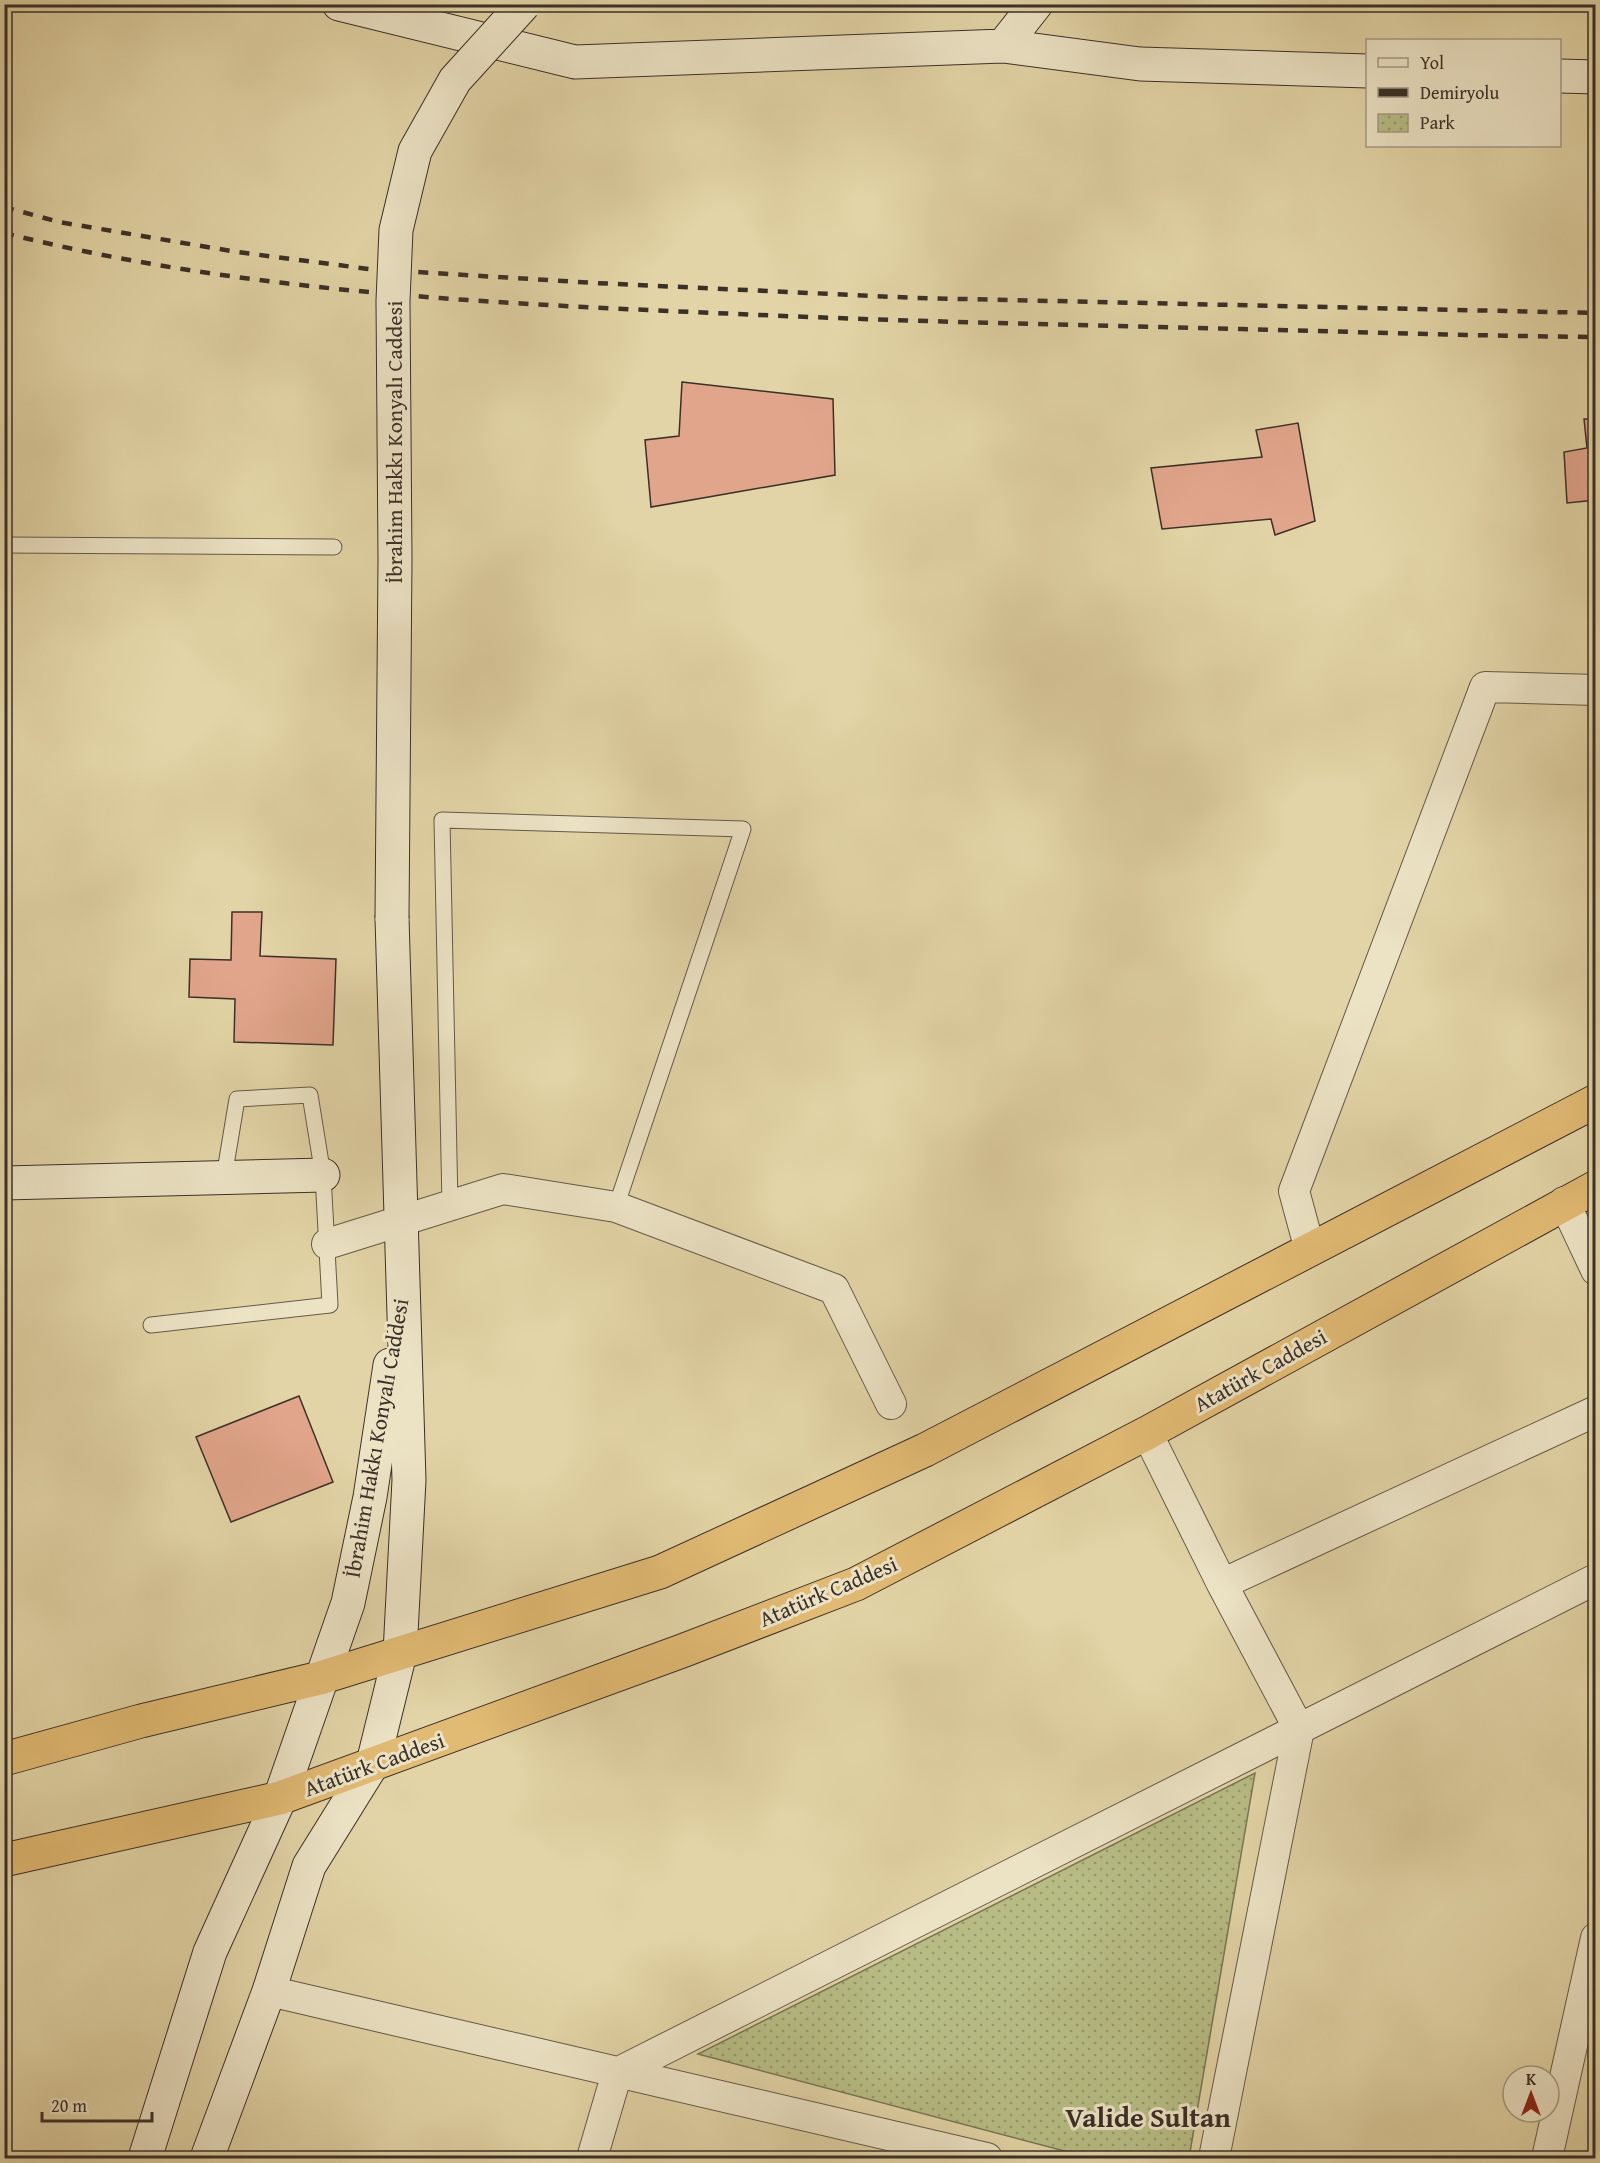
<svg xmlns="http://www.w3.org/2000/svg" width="1600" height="2163" viewBox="0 0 1600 2163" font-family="'Gentium Book Plus',serif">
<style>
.park{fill:url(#park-dots);stroke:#797656;stroke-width:1.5}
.building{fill:#e1a58b;stroke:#3b3028;stroke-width:1.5}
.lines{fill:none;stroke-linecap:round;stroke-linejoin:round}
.lane-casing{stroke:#655948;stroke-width:17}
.street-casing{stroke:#655948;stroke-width:32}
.secondary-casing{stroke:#3b3028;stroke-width:35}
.highway-casing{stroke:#3b3028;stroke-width:35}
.lane{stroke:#ece3c5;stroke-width:15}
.street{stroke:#ece3c5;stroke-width:30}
.secondary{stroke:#ece3c5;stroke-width:33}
.highway{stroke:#e1ba73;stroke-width:33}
.rail{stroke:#3b3028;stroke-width:4.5;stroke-dasharray:10 10;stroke-linecap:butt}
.secondary-bridge-casing{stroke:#3b3028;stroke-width:35;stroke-linecap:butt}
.secondary-bridge{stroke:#ece3c5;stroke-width:33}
.labels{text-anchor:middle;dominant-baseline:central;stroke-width:6;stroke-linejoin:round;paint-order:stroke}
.street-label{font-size:22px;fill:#3b3028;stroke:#ece3c5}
.district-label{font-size:28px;font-weight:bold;fill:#3b3028;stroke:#ece3c5}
</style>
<defs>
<pattern id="park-dots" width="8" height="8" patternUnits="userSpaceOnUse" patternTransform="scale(1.5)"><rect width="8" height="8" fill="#b7bc84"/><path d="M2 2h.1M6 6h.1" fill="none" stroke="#96996c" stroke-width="1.8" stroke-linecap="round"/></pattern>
</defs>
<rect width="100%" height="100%" fill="#e2d4a6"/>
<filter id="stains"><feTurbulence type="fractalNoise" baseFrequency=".00333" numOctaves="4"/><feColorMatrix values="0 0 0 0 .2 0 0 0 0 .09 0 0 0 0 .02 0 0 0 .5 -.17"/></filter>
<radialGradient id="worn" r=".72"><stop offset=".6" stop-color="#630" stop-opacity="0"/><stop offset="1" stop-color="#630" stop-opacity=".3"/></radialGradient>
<path class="park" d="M1255 1773 1189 2158H1091L698 2054Z"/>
<path class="building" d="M682 382 833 399 835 475 651 507 645 440 679 436Z
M1584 419H1596V500L1567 503 1564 452 1587 448Z
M1298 423 1315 521 1275 535 1271 519 1162 529 1151 468 1262 457 1256 430Z
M232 912H262L260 956 336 959 333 1045 234 1042 235 999 189 997 190 959 231 960Z
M299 1396 333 1482 231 1522 196 1437Z"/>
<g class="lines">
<defs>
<path id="lane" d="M4 545 334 547
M450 1205 442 820 743 829 616 1207
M151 1325 330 1305 323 1175 310 1095 237 1099 224 1177"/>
<path id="street" d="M1564 1202 1596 1270
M327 1244 503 1189 616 1207 834 1289 891 1404
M1310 1250 1294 1191 1485 687 1596 690
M1147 1433 1222 1584 1299 1729 1214 2158
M1222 1584 1596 1411
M269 1991 987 2158
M592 2158 617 2073 1596 1579
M1547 2158 1596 1938"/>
<path id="secondary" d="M339 4 575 62 1003 46 1036 4
M1003 46 1140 64 1368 71
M1560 76 1596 77
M4 1183 323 1175
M145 2158 210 1952 280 1798 348 1603 370 1497 390 1365
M207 2158 269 1991 309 1866 373 1763 400 1653 409 1480 392 918"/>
<path id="highway" d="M4 1759 141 1721 320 1678 660 1572 925 1450 1596 1101
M4 1860 280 1798 682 1651 856 1584 1147 1433 1596 1187"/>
</defs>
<use href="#lane" class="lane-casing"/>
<use href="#street" class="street-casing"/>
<use href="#secondary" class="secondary-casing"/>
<use href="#highway" class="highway-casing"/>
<use href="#lane" class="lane"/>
<use href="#street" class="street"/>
<use href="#secondary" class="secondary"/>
<use href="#highway" class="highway"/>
<path class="rail" d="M4 207 59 222 237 252 369 269 595 283 917 298 1596 313
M4 233C252 295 508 304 761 315 921 322 1082 325 1242 329 1360 332 1478 336 1596 337"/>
<defs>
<path id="secondary-bridge" d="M392 918 395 559 393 301 396 230 415 151 455 80 524 4"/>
</defs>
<use href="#secondary-bridge" class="secondary-bridge-casing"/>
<use href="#secondary-bridge" class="secondary-bridge"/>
</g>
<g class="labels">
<g class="street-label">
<text transform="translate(394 442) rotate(-90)">İbrahim Hakkı Konyalı Caddesi</text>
<text transform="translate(1260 1370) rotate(-29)">Atatürk Caddesi</text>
<text transform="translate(376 1438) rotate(-80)">İbrahim Hakkı Konyalı Caddesi</text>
<text transform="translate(828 1591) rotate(-23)">Atatürk Caddesi</text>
<text transform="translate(374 1764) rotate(-20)">Atatürk Caddesi</text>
</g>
<g class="district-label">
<text x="1148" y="2116">Valide Sultan</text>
</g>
</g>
<rect width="1600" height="2163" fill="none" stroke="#e2d4a6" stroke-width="24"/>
<rect x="6" y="6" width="1588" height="2151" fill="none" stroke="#3b3028" stroke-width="3"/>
<rect x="12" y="12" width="1576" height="2139" fill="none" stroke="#3b3028" stroke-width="1.5"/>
<rect x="1366" y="39" width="195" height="108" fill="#ece3c5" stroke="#a59b86" stroke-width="1.5"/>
<rect x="1378" y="58" width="30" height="9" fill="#ece3c5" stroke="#a59b86" stroke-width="1.5"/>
<text x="1420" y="69" font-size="18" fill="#3b3028">Yol</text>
<rect x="1378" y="88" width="30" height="9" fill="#3b3028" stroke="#a59b86" stroke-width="1.5"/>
<text x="1420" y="99" font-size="18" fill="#3b3028">Demiryolu</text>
<rect x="1378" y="114" width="30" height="18" fill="url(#park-dots)" stroke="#a59b86" stroke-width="1.5"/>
<text x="1420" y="129" font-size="18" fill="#3b3028">Park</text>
<g transform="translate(1531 2094)"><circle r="28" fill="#ece3c5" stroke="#a59b86" stroke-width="1.5"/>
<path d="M0-4.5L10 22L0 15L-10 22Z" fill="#8f2418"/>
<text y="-9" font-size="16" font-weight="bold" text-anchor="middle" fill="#3b3028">K</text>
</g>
<path d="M42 2112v9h110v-9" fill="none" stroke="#3b3028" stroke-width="3"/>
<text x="51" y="2112" font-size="18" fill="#3b3028" stroke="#ece3c5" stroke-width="4.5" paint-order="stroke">20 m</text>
<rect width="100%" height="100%" filter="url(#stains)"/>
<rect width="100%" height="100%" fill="url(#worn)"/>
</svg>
